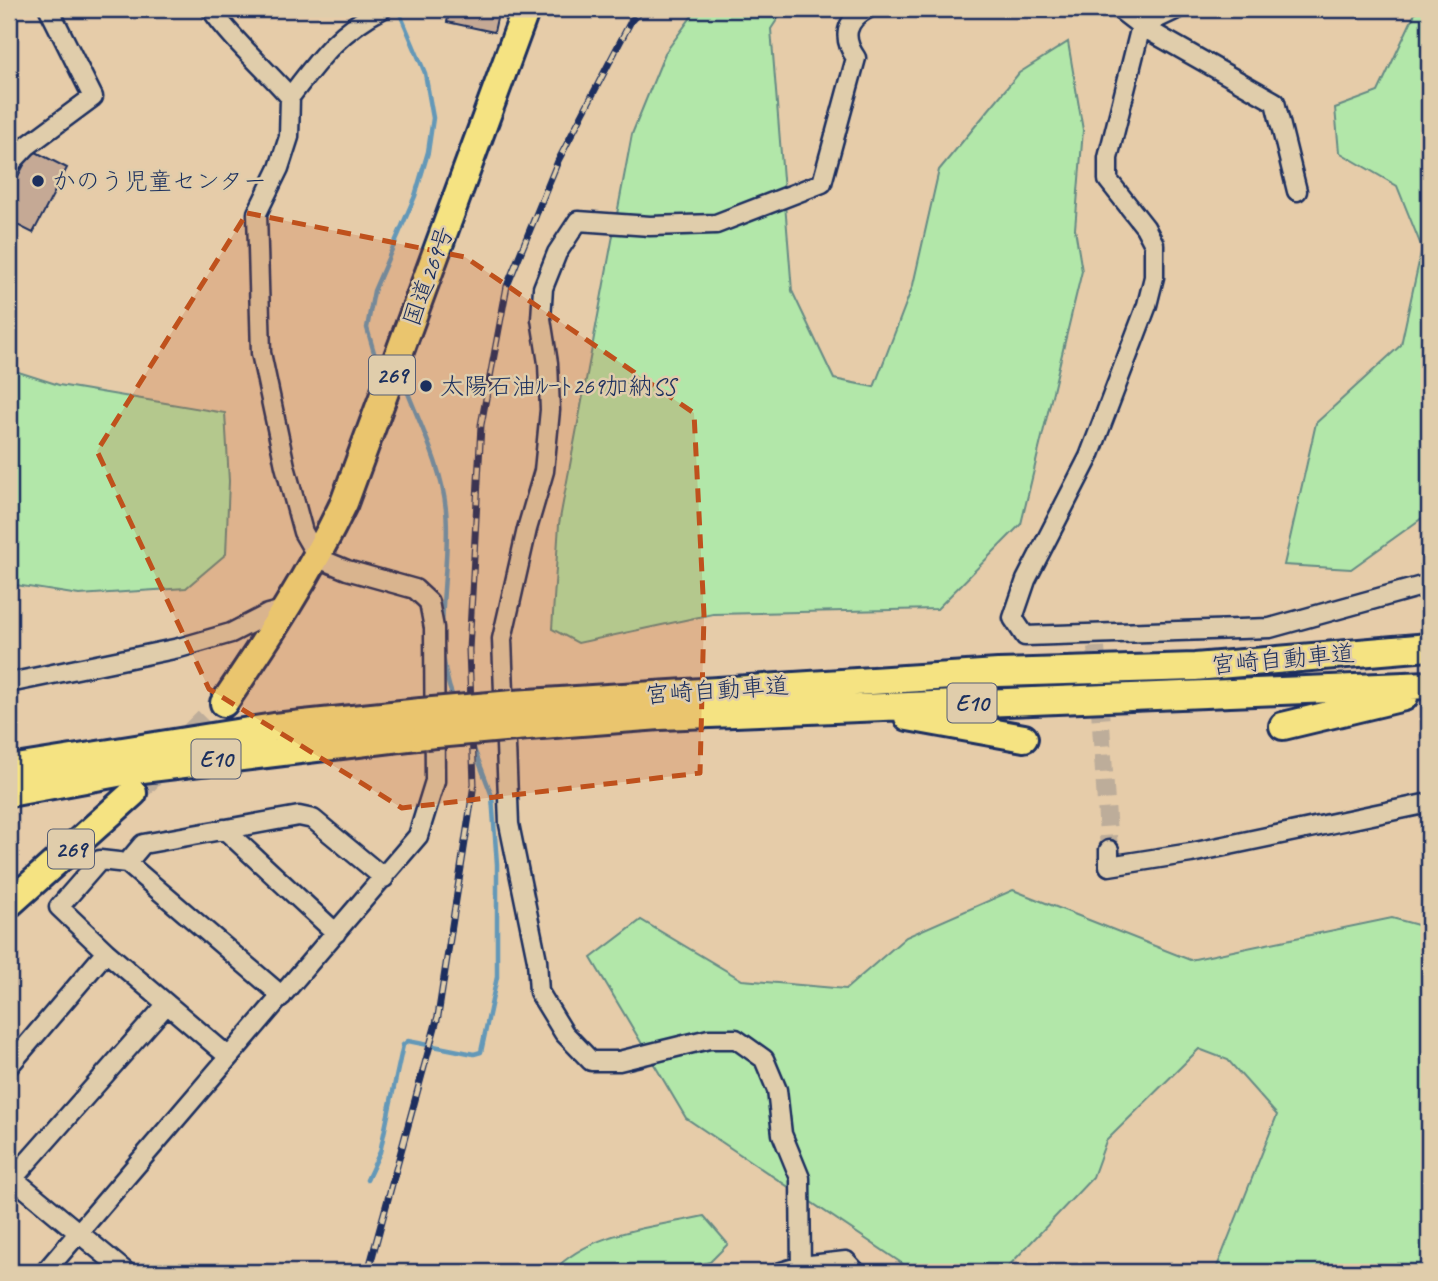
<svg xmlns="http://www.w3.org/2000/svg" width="1438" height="1281" viewBox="0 0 1438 1281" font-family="Caveat,'Klee One',sans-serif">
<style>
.green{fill:#b2e7a9;stroke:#668b84;stroke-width:2}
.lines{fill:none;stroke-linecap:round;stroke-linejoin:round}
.stream{stroke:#6398b8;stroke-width:4.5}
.building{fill:#c5a995;stroke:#1b2f5e;stroke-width:2}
.minor-tunnel{stroke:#bdad9a;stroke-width:18;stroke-dasharray:18 9;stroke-linecap:butt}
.highway-tunnel{stroke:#bdad9a;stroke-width:26;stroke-dasharray:26 13;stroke-linecap:butt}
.minor-casing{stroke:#1b2f5e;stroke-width:23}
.highway-casing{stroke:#1b2f5e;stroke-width:32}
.minor{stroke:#e0cdab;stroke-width:18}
.highway{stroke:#f5e382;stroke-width:26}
.rail-casing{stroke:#1b2f5e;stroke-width:7}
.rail{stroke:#e0cdab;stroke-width:4.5;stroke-dasharray:13;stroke-linecap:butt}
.highway-bridge-casing{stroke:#1b2f5e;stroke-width:32;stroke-linecap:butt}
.highway-bridge{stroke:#f5e382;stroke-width:26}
.marked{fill:#bf511c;fill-opacity:0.2;stroke:#bf511c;stroke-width:5;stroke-dasharray:14 9;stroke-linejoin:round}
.poi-dot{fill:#1b2f5e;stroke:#e0cdab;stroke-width:2.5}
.labels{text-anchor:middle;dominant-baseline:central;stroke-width:5;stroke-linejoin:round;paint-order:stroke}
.shield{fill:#e0cdab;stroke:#565e75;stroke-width:2}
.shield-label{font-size:23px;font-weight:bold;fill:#1b2f5e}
.poi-label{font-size:24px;fill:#1b2f5e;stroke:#e0cdab;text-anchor:start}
.street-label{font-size:24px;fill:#1b2f5e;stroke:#e0cdab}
</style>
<rect width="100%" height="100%" fill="#e6cca9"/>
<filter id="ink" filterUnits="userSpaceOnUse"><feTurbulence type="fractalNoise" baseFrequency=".0143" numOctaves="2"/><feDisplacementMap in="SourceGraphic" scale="14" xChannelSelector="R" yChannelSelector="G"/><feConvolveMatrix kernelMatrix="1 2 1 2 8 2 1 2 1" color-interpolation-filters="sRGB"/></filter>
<g filter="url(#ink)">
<path class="green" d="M697 9H784L771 29 792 291 834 379 874 387 913 285 939 170 1019 73 1068 42 1083 130 1075 229 1082 271 1021 524 937 609 713 614 578 643 552 629 559 524 632 134 665 53Z
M1417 9H1429V513L1351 569 1284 565 1316 423 1401 345 1422 248 1397 186 1339 152 1335 108 1378 92Z
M9 369 59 385 225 413 229 481 226 554 186 588 79 595 9 584Z
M1013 890 1190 960 1392 918 1429 928V1272H1215L1277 1115 1228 1060 1199 1049 1106 1141 1093 1177 1003 1272H915L686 1118 591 958 641 920 742 980 846 989 906 937Z
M704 1216 728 1244 710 1262 662 1272H552C591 1231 650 1228 704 1216Z"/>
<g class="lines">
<path class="stream" d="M375 356 367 328 374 291 415 196 428 152 433 118 425 73 398 9
M406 388C421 427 442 467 446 510 452 572 429 640 454 700
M367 1180 380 1152 403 1045 408 1041 474 1054 481 1052 497 977V864L492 796 471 741"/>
</g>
<path class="building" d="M450 9H499L494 32 447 22Z
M32 150 67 168 33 233 9 221V193Z"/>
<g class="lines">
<path class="minor-tunnel" d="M1096 647 1109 850"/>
<path class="highway-tunnel" d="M133 793 224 703"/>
<defs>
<path id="minor" d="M1119 9 1141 26 1275 102 1297 191
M1141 26 1108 158V180L1145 227 1154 244V277L1147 305 1089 457 1026 580 1013 618 1025 636 1270 628 1429 584
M1141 26 1177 9
M290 97C319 59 339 31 382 9
M9 165 27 146 93 97 49 9
M9 683 179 648 231 633 268 614 287 609
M224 829 336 933
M1109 850V866L1191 853 1429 803
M127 863 282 996
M229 1057 106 952 59 907 100 860 127 863 143 844 299 816 313 819 384 878
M9 1066 106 952
M9 1175 126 1272
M9 1183 167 1004
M45 1272 418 836 435 781 434 628 429 602 415 589 347 570 318 558 303 532 285 466 261 353 257 213 279 168 289 137 290 97C264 67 233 41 211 9
M781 1272 801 1266 846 1261 856 1272
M801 1272 800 1178 782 1134 777 1090 764 1059 736 1039H709L619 1061H591L564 1033 539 992 537 960 509 824 502 639 527 529 544 471 550 410 548 363 541 319 543 288 557 253 578 221 650 226 716 224 822 183 856 58C842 38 845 21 867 9"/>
<path id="highway" d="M224 703C268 638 310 574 344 503L526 9
M513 704 998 673 1195 667 1429 647
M908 717 1024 738
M1283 726 1404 697
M515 727 660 716 1429 685
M9 769 274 727 421 712
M9 793 134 770 425 735
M9 904 133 793"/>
</defs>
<use href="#minor" class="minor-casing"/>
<use href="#highway" class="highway-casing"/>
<use href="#minor" class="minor"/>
<use href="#highway" class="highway"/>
<defs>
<path id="rail" d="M368 1272 438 1016 474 784 469 650 481 425 507 286 558 161 631 21 642 9"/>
</defs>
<use href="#rail" class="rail-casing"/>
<use href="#rail" class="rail"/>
<defs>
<path id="highway-bridge" d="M421 712 513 704
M425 735 515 727"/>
</defs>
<use href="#highway-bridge" class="highway-bridge-casing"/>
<use href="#highway-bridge" class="highway-bridge"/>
</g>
</g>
<path class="marked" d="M247 213 465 257 694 413 704 615 700 773 402 808 209 689 97 451Z"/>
<g class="poi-dot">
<circle cx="38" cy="181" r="7"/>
<circle cx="426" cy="386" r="7"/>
</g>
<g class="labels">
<g class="shield">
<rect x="369" y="355.5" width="46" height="39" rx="5"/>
<rect x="947.5" y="683.5" width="49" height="39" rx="5"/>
<rect x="191.5" y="739.5" width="49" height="39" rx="5"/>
<rect x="48" y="829.5" width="46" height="39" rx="5"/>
</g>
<g class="shield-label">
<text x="392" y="375">269</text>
<text x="972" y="703">E10</text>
<text x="216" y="759">E10</text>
<text x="71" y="849">269</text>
</g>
<g class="poi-label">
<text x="52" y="181">かのう児童センター</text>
<text x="440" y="386">太陽石油ﾙｰﾄ269加納SS</text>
</g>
<g class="street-label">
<text transform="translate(428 276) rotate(-70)">国道269号</text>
<text transform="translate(1283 659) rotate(-5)">宮崎自動車道</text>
<text transform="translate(717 690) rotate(-4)">宮崎自動車道</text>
</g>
</g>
<rect width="1438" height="1281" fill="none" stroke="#e0cdab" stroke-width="35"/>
<rect x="18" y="18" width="1403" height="1246" fill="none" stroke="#1b2f5e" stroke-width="2.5" filter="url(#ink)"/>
</svg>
